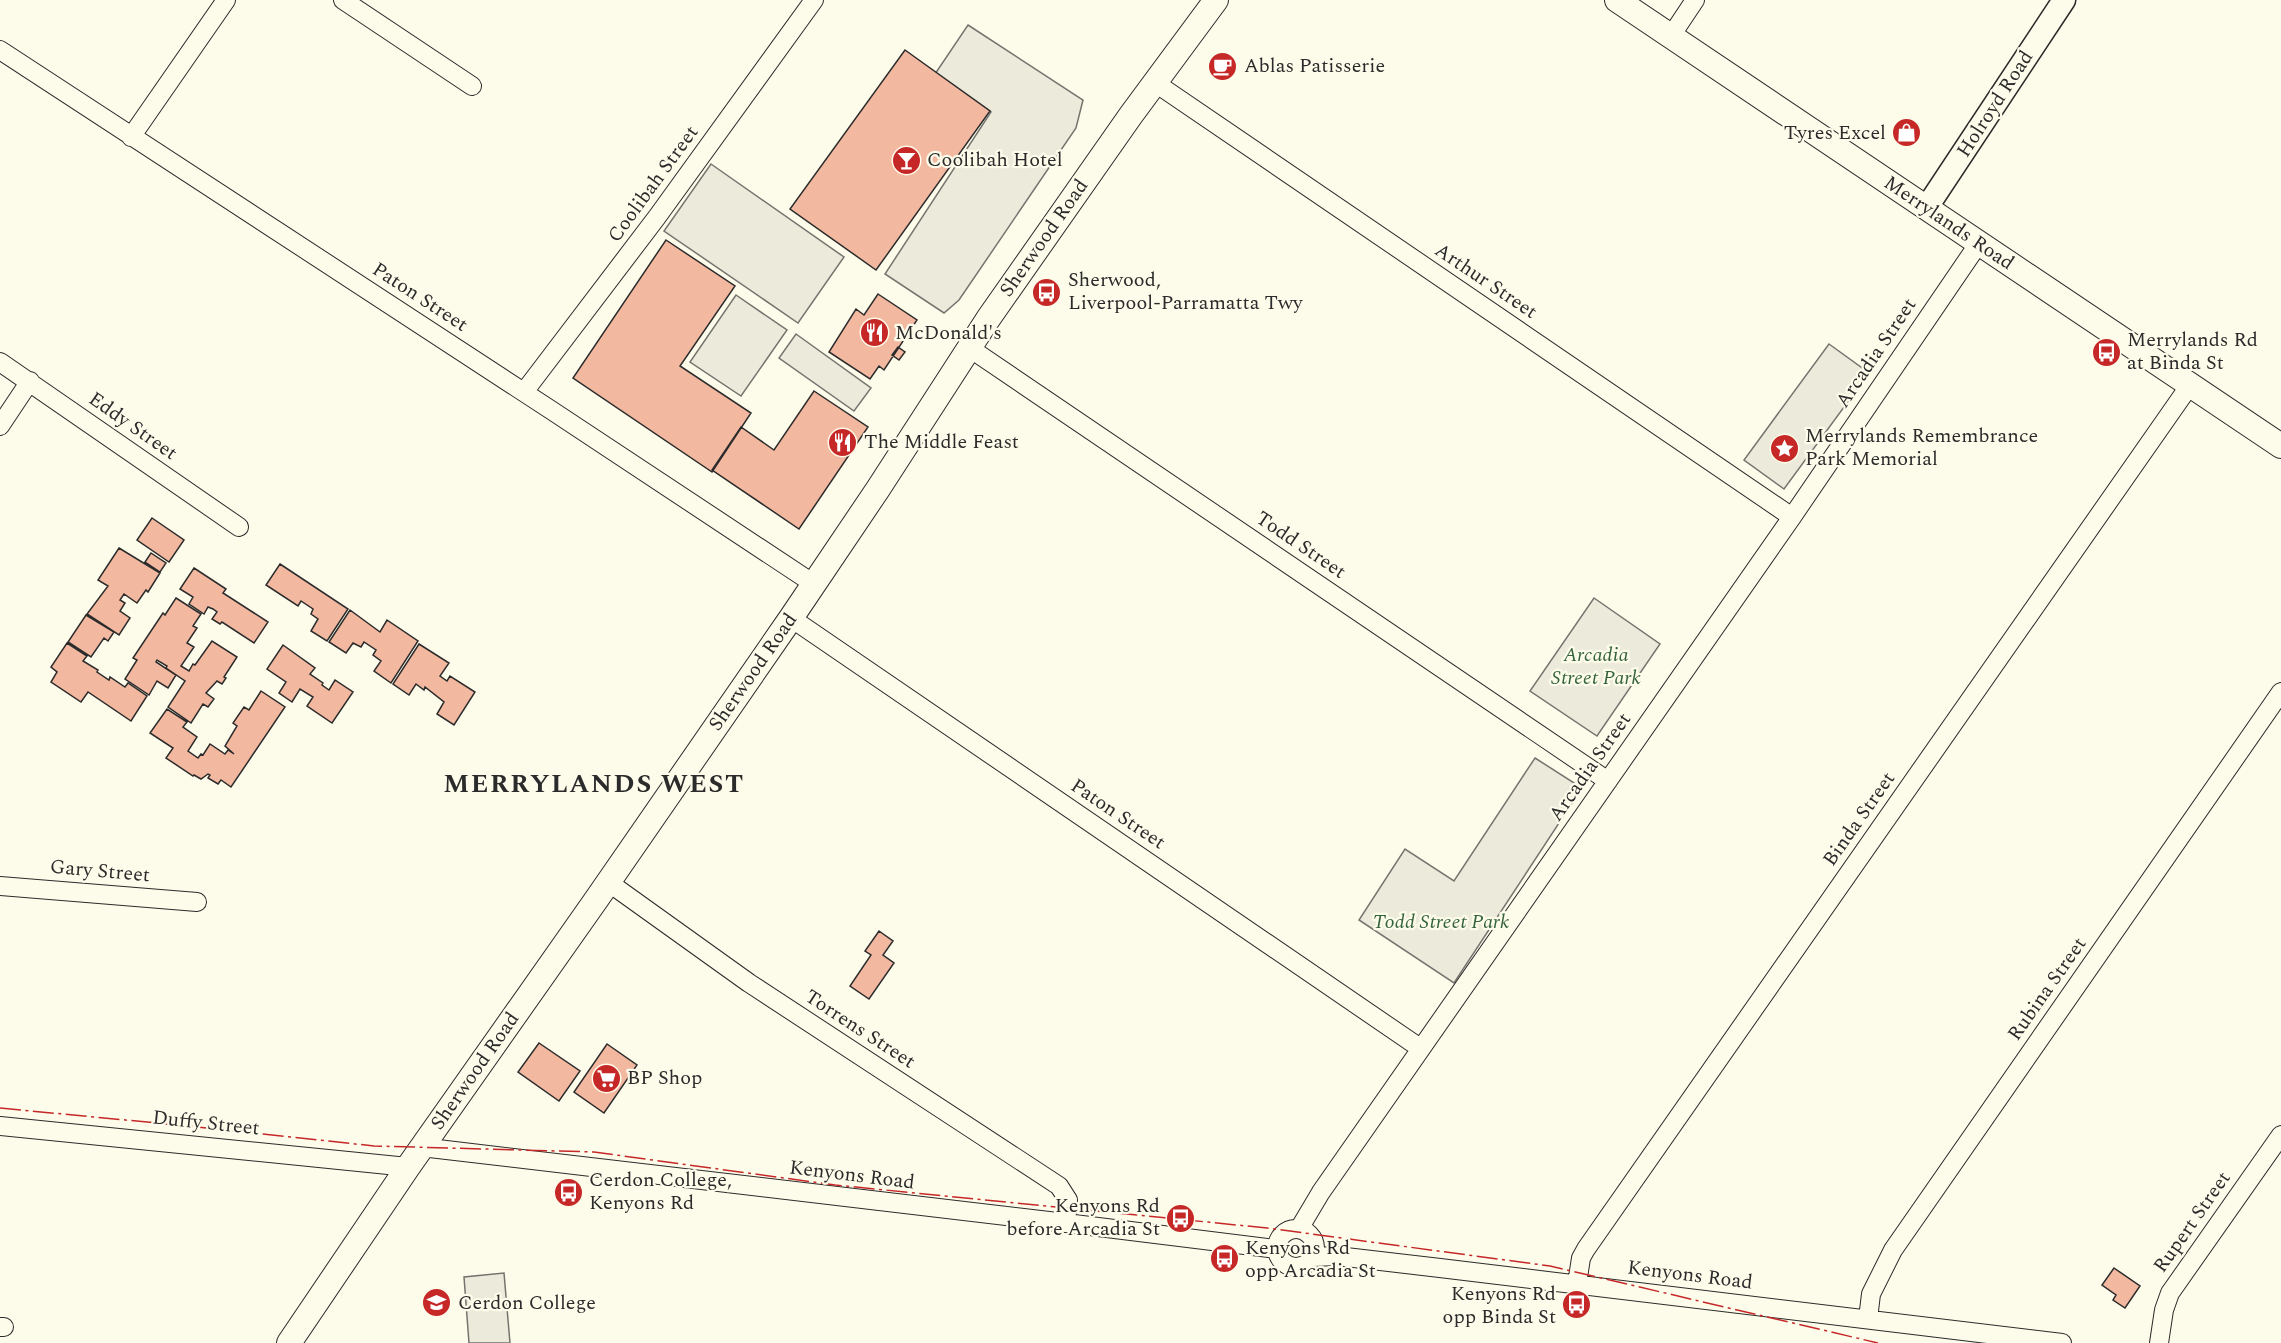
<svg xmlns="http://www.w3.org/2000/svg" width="2281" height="1343" viewBox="0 0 2281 1343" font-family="Spectral,serif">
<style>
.park{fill:#ecebdb;stroke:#74746e;stroke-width:1.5}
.parking{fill:#eceadb;stroke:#74746e;stroke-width:1.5}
.building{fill:#f2b8a0;stroke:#2b2b2b;stroke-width:1.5}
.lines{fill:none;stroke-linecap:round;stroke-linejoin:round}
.minor-casing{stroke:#2b2b2b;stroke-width:20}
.tertiary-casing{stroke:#2b2b2b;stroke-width:25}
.secondary-casing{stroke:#2b2b2b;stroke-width:26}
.minor{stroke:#fdfbea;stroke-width:18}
.tertiary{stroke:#fdfbea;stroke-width:22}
.secondary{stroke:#fdfbea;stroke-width:24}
.power{stroke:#c62828;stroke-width:1.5;stroke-dasharray:21 4.5 3 4.5;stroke-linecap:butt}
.labels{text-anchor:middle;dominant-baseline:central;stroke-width:4.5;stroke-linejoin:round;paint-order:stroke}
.poi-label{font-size:20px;fill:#2b2b2b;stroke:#fdfbea;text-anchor:start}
.street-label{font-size:20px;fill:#2b2b2b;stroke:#fdfbea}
.park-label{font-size:20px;font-style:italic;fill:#34623c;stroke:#fdfbea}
.district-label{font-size:26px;font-weight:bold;letter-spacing:1.5px;fill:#2b2b2b;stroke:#fdfbea}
</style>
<rect width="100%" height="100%" fill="#fdfbea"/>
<path class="park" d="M1829 344 1869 373 1784 489 1744 460Z
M1594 598 1660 644 1597 736 1530 691Z
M1535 758 1582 788 1454 983 1359 920 1405 849 1454 881Z
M504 1273 510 1343H469L464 1277Z"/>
<path class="parking" d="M968 25 1083 100 1076 128 959 300 944 313 885 274 991 112 935 74Z
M711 164 844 257 798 323 664 231Z
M736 295 787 330 741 396 690 362Z
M796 334 871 388 854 411 779 358Z"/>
<path class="building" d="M905 50 990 111 876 270 790 209Z
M666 240 735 286 680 366 751 413 712 472 573 378Z
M878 294 917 320 884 370 879 366 870 379 829 352 856 309 864 315Z
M898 347 905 352 899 360 892 355Z
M814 391 868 427 799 529 712 470 741 427 774 450Z
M152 518 184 540 169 562 137 540Z
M119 548 160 573 148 592 146 590 137 603 124 594 120 600 125 603 120 611 130 618 119 635 87 614 108 586 98 580Z
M151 553 166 563 160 572 145 562Z
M280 564 348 609 327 641 311 631 318 619 311 614 313 609 301 601 298 606 266 585Z
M194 568 226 589 223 593 268 622 254 643 222 622 220 624 212 619 217 612 213 609 208 607 204 614 189 604 193 597 180 589Z
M176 598 201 614 193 626 197 628 187 643 194 647 181 666 189 671 193 664 195 665 212 641 237 657 224 677 226 678 222 684 217 681 206 693 214 699 208 707 203 704 191 723 168 707 185 681 166 668 167 666 157 660 156 662 176 675 168 688 157 681 149 695 125 679 137 660 133 658 163 613 165 615Z
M350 610 380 632 387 620 418 641 391 683 374 671 381 661 373 655 376 650 364 642 361 647 353 643 346 653 329 642Z
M86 615 114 632 108 641 104 638 91 657 68 642Z
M67 643 87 656 83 661 98 670 97 672 109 680 110 677 125 687 128 683 147 696 131 721 88 692 81 702 51 682 57 672 51 667Z
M419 644 449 663 440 676 447 681 450 676 475 692 454 725 437 714 444 702 425 687 424 690 416 684 409 695 393 684Z
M283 645 315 668 310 674 323 683 322 685 329 690 335 680 353 692 332 723 307 706 313 697 300 689 292 702 279 693 286 682 267 669Z
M261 691 285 707 231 787 221 780 218 784 208 778 210 775 208 774 201 779 194 775 193 776 166 758 173 748 150 733 167 709 187 722 183 727 197 737 188 751 198 758 201 754 203 755 210 744 225 754 228 750 234 754 225 746 237 726 233 723 244 707 249 710Z
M879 931 893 941 883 955 894 963 869 999 850 986 871 955 865 951Z
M539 1043 580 1071 559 1101 518 1072Z
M607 1044 637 1065 604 1113 574 1092Z
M2114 1268 2140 1286 2125 1308 2113 1300 2116 1295 2102 1285Z"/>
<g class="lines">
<defs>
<path id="minor" d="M343 0 472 86
M1671 36 1695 0
M0 50 551 410 814 584
M1154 82 1792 517
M131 137 226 0
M968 347 1608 781
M0 362 239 527
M524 392 657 217 814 0
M0 426 30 381
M791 618 1420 1048
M608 882 749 983 1059 1186 1068 1200 1066 1223
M0 886 197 902
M0 1126 408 1167
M421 1147 1066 1223 1276 1249
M1277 1248a19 19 0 1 1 38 0a19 19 0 1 1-38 0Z
M1299 1229 1321 1192 1792 517 1979 243
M1313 1257 1337 1256 1440 1268 2062 1343
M1577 1284 1581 1258 1586 1249 2190 385
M1868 1319 1871 1294 1893 1250 2281 692
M0 1327H4
M2159 1343 2164 1310 2170 1293 2281 1135"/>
<path id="tertiary" d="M1927 207 2064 0"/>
<path id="secondary" d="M1617 0 2281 446
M289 1343 408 1167 596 900 791 618 878 489 988 319 1131 115 1216 0"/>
</defs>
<use href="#minor" class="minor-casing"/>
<use href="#tertiary" class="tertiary-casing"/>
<use href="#secondary" class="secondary-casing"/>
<use href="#minor" class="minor"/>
<use href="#tertiary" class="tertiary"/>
<use href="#secondary" class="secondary"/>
<path class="power" d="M0 1108 188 1126 374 1146 594 1152 835 1185 1267 1228 1550 1266 1878 1343"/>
</g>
<defs>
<symbol id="cafe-disc" viewBox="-11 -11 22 22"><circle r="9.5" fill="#c62828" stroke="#fdfbea"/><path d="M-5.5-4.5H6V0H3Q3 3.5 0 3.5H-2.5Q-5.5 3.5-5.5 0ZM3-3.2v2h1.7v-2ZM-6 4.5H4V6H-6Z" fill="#fff"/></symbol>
<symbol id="shop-disc" viewBox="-11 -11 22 22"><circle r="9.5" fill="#c62828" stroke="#fdfbea"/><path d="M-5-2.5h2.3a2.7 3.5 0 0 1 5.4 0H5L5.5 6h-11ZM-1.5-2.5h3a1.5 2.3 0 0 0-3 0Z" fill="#fff"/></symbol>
<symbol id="bar-disc" viewBox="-11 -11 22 22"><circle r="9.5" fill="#c62828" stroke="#fdfbea"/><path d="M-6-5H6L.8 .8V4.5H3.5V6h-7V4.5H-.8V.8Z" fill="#fff"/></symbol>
<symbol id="bus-disc" viewBox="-11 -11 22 22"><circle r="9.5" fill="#c62828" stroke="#fdfbea"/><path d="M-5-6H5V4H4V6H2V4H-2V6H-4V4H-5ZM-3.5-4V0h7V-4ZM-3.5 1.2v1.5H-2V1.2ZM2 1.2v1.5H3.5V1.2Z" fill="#fff"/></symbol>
<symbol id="restaurant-disc" viewBox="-11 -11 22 22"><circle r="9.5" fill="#c62828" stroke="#fdfbea"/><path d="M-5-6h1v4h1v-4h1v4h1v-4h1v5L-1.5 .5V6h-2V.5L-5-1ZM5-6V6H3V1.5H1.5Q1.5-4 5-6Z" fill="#fff"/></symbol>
<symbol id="sight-disc" viewBox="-11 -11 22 22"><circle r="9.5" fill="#c62828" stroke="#fdfbea"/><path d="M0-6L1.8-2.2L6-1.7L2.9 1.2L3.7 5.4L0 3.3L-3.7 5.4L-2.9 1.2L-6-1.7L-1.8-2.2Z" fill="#fff"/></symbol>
<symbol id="supermarket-disc" viewBox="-11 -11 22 22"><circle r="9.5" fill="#c62828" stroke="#fdfbea"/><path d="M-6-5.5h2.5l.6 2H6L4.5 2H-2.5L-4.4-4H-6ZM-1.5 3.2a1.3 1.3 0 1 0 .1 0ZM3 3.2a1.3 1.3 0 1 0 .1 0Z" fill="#fff"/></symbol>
<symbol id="school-disc" viewBox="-11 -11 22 22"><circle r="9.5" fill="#c62828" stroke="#fdfbea"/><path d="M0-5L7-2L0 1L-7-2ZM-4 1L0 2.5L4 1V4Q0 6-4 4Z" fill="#fff"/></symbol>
</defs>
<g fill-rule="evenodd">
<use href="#cafe-disc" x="1206" y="50" width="33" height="33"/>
<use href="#shop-disc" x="1890" y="116" width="33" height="33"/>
<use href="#bar-disc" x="890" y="144" width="33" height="33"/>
<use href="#bus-disc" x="1030" y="276" width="33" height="33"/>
<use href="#restaurant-disc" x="858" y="316" width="33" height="33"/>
<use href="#bus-disc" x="2090" y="336" width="33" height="33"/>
<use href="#restaurant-disc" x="826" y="426" width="33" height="33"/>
<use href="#sight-disc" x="1768" y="432" width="33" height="33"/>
<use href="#supermarket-disc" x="590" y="1062" width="33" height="33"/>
<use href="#bus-disc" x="552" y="1176" width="33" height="33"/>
<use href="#bus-disc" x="1164" y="1202" width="33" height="33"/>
<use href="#bus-disc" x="1208" y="1242" width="33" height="33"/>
<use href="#school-disc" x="420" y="1286" width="33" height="33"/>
<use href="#bus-disc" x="1560" y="1288" width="33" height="33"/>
</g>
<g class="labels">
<g class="poi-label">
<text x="1244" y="66">Ablas Patisserie</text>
<text x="1886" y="133" text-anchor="end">Tyres Excel</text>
<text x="927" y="160">Coolibah Hotel</text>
<text x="1068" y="280">Sherwood,<tspan x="1068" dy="23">Liverpool-Parramatta Twy</tspan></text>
<text x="895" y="333">McDonald's</text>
<text x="2127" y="340">Merrylands Rd<tspan x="2127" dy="23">at Binda St</tspan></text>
<text x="1805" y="436">Merrylands Remembrance<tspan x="1805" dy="23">Park Memorial</tspan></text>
<text x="864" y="442">The Middle Feast</text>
<text x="627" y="1078">BP Shop</text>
<text x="589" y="1180">Cerdon College,<tspan x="589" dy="23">Kenyons Rd</tspan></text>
<text x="1160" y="1206" text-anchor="end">Kenyons Rd<tspan x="1160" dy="23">before Arcadia St</tspan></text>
<text x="1245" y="1248">Kenyons Rd<tspan x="1245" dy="23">opp Arcadia St</tspan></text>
<text x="1556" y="1294" text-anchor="end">Kenyons Rd<tspan x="1556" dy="23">opp Binda St</tspan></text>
<text x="458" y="1303">Cerdon College</text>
</g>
<g class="street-label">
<text transform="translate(1995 104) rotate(-57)">Holroyd Road</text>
<text transform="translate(653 184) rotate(-54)">Coolibah Street</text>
<text transform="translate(1949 223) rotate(34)">Merrylands Road</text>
<text transform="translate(1044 238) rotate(-55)">Sherwood Road</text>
<text transform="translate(1486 281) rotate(34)">Arthur Street</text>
<text transform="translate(420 297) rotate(33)">Paton Street</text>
<text transform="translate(1876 353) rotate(-56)">Arcadia Street</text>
<text transform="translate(133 426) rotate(35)">Eddy Street</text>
<text transform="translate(1301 545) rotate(34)">Todd Street</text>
<text transform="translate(753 672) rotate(-55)">Sherwood Road</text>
<text transform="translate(1590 767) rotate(-55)">Arcadia Street</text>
<text transform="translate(1118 814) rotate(34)">Paton Street</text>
<text transform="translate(1859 819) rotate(-55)">Binda Street</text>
<text transform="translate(100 871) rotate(5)">Gary Street</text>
<text transform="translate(2047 989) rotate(-55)">Rubina Street</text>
<text transform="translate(860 1029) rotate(33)">Torrens Street</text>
<text transform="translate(475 1071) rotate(-55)">Sherwood Road</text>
<text transform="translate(206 1123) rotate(6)">Duffy Street</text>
<text transform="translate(852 1175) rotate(7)">Kenyons Road</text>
<text transform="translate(2192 1222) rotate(-55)">Rupert Street</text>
<text transform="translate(1690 1275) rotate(7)">Kenyons Road</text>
</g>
<g class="park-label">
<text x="1596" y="655">Arcadia<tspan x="1596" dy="23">Street Park</tspan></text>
<text x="1441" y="922">Todd Street Park</text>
</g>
<g class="district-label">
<text x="594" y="784">MERRYLANDS WEST</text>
</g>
</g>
</svg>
